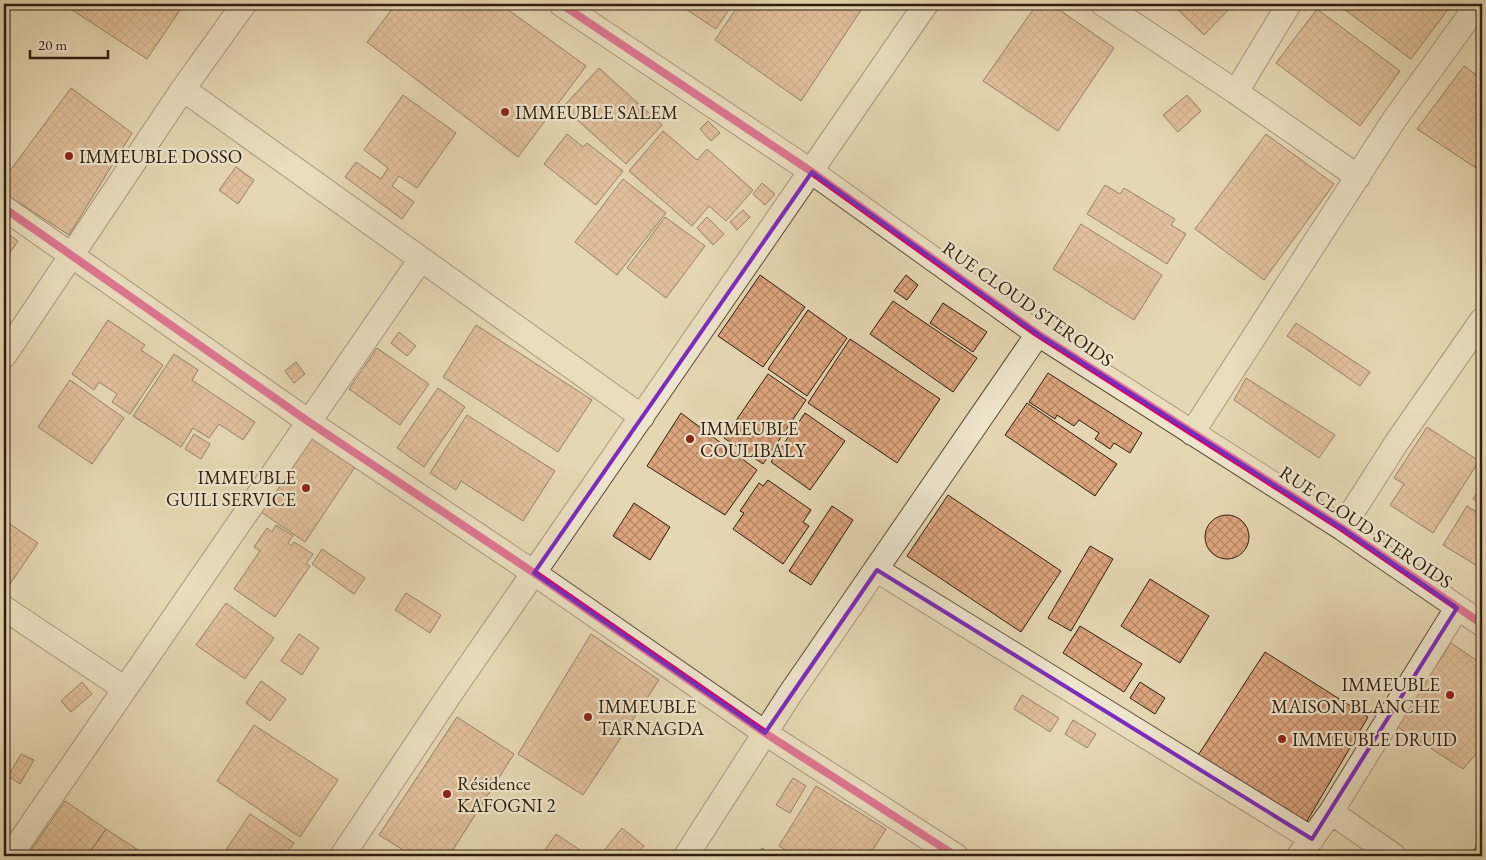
<svg xmlns="http://www.w3.org/2000/svg" width="1486" height="860" viewBox="0 0 1486 860" font-family="'EB Garamond',serif">
<style>
.building{fill:url(#building-cross-hatch);stroke:#2f1d0f}
.lines{fill:none;stroke-linecap:round;stroke-linejoin:round}
.street-casing{stroke:#5c4c38;stroke-width:26}
.street{stroke:#eee5cd;stroke-width:24}
.cycleway-casing{stroke:#eee5cd;stroke-width:11}
.cycleway{stroke:#d6006c;stroke-width:8}
.marked{fill:none;stroke:#7b2cbf;stroke-width:4;stroke-linejoin:round}
.poi-dot{fill:#8f2418;stroke:#eee5cd;stroke-width:2}
.labels{text-anchor:middle;dominant-baseline:central;stroke-width:4.5;stroke-linejoin:round;paint-order:stroke}
.poi-label{font-size:19px;fill:#2f1d0f;stroke:#eee5cd;text-anchor:start}
.street-label{font-size:19px;fill:#2f1d0f;stroke:#eee5cd}
</style>
<defs>
<pattern id="building-cross-hatch" width="8" height="8" patternUnits="userSpaceOnUse" patternTransform="scale(1.25)"><rect width="8" height="8" fill="#dda57e"/><path d="M0 0l8 8M0 8l8-8" fill="none" stroke="#b48666"/></pattern>
</defs>
<rect width="100%" height="100%" fill="#e5d7b2"/>
<filter id="stains"><feTurbulence type="fractalNoise" baseFrequency=".004" numOctaves="4"/><feColorMatrix values="0 0 0 0 .2 0 0 0 0 .09 0 0 0 0 .02 0 0 0 .5 -.17"/></filter>
<radialGradient id="worn" r=".72"><stop offset=".6" stop-color="#630" stop-opacity="0"/><stop offset="1" stop-color="#630" stop-opacity=".3"/></radialGradient>
<path class="building" d="M63 4H184L147 59Z
M396 4H500L586 66 518 157 367 42Z
M678 4H733L716 29Z
M739 4H865L801 101 715 40Z
M1037 4H1051L1114 48 1058 131 983 81Z
M1172 4H1234L1204 35Z
M1337 4H1443L1449 8 1411 59Z
M1317 9 1400 71 1360 126 1276 63Z
M1464 66 1482 79V172L1417 129Z
M599 68 662 125 626 164 563 107Z
M71 88 132 133 69 235 4 193V179Z
M403 95 456 133 417 188 399 176 392 186 414 202 402 219 345 177 356 162 381 179 388 168 364 150Z
M1187 95 1201 111 1178 132 1163 115Z
M708 121 720 133 711 141 700 129Z
M663 131 697 160 707 149 753 190 726 221 709 206 692 226 629 171Z
M567 134 583 147 587 143 623 171 596 205 544 164Z
M1266 134 1334 184 1264 280 1195 229Z
M236 167 254 180 238 204 219 190Z
M623 179 666 213 617 275 575 242Z
M762 183 775 194 765 205 753 194Z
M1105 185 1120 194 1124 188 1175 219 1171 225 1186 234 1167 264 1087 214Z
M743 210 750 217 737 230 730 222Z
M665 217 705 246 666 298 627 268Z
M707 217 724 234 713 245 697 228Z
M1081 224 1162 275 1134 320 1053 269Z
M4 231 18 241 4 261Z
M760 275 805 307 763 367 718 336Z
M906 275 918 285 907 300 894 291Z
M893 301 977 358 953 392 870 334Z
M943 303 987 332 973 352 930 323Z
M808 310 847 338 807 396 768 369Z
M108 320 145 345 141 350 163 365 130 414 112 402 117 394 99 382 94 390 72 374Z
M1296 323 1370 372 1360 386 1287 336Z
M476 325 592 400 558 452 443 377Z
M399 332 416 346 407 356 391 343Z
M850 339 940 399 897 463 808 403Z
M377 348 429 384 400 425 349 389Z
M174 354 198 370 192 380 255 422 243 440 219 424 209 438 193 428 181 447 133 416Z
M296 362 305 374 294 383 285 371Z
M1048 373 1142 433 1130 453 1114 443 1110 449 1095 439 1099 433 1079 420 1074 426 1057 415 1055 419 1029 402Z
M768 374 806 400 763 464 724 438Z
M1246 378 1335 435 1319 458 1234 400Z
M70 380 124 418 92 464 38 427Z
M438 388 465 407 424 467 397 448Z
M1027 403 1117 464 1095 496 1005 435Z
M681 413 757 470 725 515 647 466Z
M805 413 845 441 810 490 771 462Z
M467 415 555 471 523 521 461 481 456 490 430 473Z
M1427 427 1479 461 1433 533 1390 505 1404 484 1394 478Z
M194 434 210 444 201 459 185 449Z
M308 435 355 467 305 542 258 510Z
M768 480 811 510 803 522 809 526 783 564 733 529 744 513 740 511 759 483 763 486Z
M1482 485V505L1473 499Z
M948 495 1061 571 1021 632 907 556Z
M634 503 670 527 650 560 613 536Z
M832 506 853 520 811 585 789 571Z
M1467 506 1478 513 1480 509 1482 510V569L1443 545Z
M1205 537a22 22 0 1 1 44 0a22 22 0 1 1-44 0Z
M4 520 38 543 10 584 4 580Z
M276 525 293 536 288 543 291 546 294 542 313 554 306 564 310 566 275 617 234 589 260 551 254 547 267 528 272 532Z
M1090 546 1113 559 1071 631 1048 618Z
M322 549 365 578 354 594 312 564Z
M1150 579 1209 616 1180 663 1121 626Z
M406 593 441 615 430 633 395 610Z
M226 603 274 638 245 679 196 645Z
M1080 626 1142 664 1124 692 1063 653Z
M299 634 319 648 302 675 281 661Z
M591 634 659 680 583 795 518 754Z
M1451 643 1482 664V753L1478 752 1463 769 1396 726Z
M1265 652 1368 717 1303 828 1195 760Z
M261 681 286 699 270 721 246 703Z
M82 682 92 694 71 712 61 701Z
M1140 682 1165 698 1155 714 1130 698Z
M1022 695 1059 718 1050 732 1014 709Z
M457 717 514 754 449 856H413L379 835Z
M1073 720 1096 734 1087 748 1065 734Z
M254 725 338 780 300 837 217 781Z
M21 754 34 760 20 784 8 776Z
M793 778 806 786 790 813 776 805Z
M816 786 886 829 869 856H795L779 846Z
M65 801 106 829 87 856H33L29 853Z
M250 814 294 843 285 856H222Z
M622 828 644 846 636 856H607L602 853Z
M106 829 147 856H87Z
M556 834 589 856H541Z
M1482 836V856H1470Z
M762 848 774 856H756Z"/>
<g class="lines">
<defs>
<path id="street" d="M561 4 812 172 1038 334 1342 528 1482 624
M1103 4 1236 92 1358 177
M183 89 642 417
M1236 92 1289 4
M4 208 309 422 534 573 765 733 956 856
M4 356 183 89 244 4
M1192 433 1394 120 1478 4
M1342 528 1397 442 1482 320
M877 570 1312 839
M4 608 125 689
M1331 812 1394 856
M10 856 421 259
M342 856 448 697 926 4
M686 856 790 694 1038 334
M1299 856 1331 812 1457 608"/>
</defs>
<use href="#street" class="street-casing"/>
<use href="#street" class="street"/>
<defs>
<path id="cycleway" d="M561 4 812 172 1038 334 1342 528 1482 624
M4 208 309 422 534 573 765 733 956 856"/>
</defs>
<use href="#cycleway" class="cycleway-casing"/>
<use href="#cycleway" class="cycleway"/>
</g>
<path d="M0 0H1486V860H0ZM812 172 1038 334 1342 528 1457 608 1312 839 877 570 765 733 534 573Z" fill="#e5d7b2" fill-opacity=".55" fill-rule="evenodd"/>
<path class="marked" d="M812 172 1038 334 1342 528 1457 608 1312 839 877 570 765 733 534 573Z"/>
<g class="poi-dot">
<circle cx="505" cy="112" r="5"/>
<circle cx="69" cy="156" r="5"/>
<circle cx="690" cy="439" r="5"/>
<circle cx="306" cy="488" r="5"/>
<circle cx="1450" cy="695" r="5"/>
<circle cx="588" cy="717" r="5"/>
<circle cx="1282" cy="739" r="5"/>
<circle cx="447" cy="794" r="5"/>
</g>
<g class="labels">
<g class="poi-label">
<text x="515" y="112">IMMEUBLE SALEM</text>
<text x="79" y="156">IMMEUBLE DOSSO</text>
<text x="700" y="428">IMMEUBLE<tspan x="700" dy="22">COULIBALY</tspan></text>
<text x="296" y="477" text-anchor="end">IMMEUBLE<tspan x="296" dy="22">GUILI SERVICE</tspan></text>
<text x="1440" y="684" text-anchor="end">IMMEUBLE<tspan x="1440" dy="22">MAISON BLANCHE</tspan></text>
<text x="598" y="706">IMMEUBLE<tspan x="598" dy="22">TARNAGDA</tspan></text>
<text x="1292" y="739">IMMEUBLE DRUID</text>
<text x="457" y="783">Résidence<tspan x="457" dy="22">KAFOGNI 2</tspan></text>
</g>
<g class="street-label">
<text transform="translate(1028 304) rotate(35)">RUE CLOUD STEROIDS</text>
<text transform="translate(1366 527) rotate(34)">RUE CLOUD STEROIDS</text>
</g>
</g>
<rect width="1486" height="860" fill="none" stroke="#e5d7b2" stroke-width="20"/>
<rect x="5" y="5" width="1476" height="850" fill="none" stroke="#2f1d0f" stroke-width="2.5"/>
<rect x="10" y="10" width="1466" height="840" fill="none" stroke="#2f1d0f"/>
<path d="M30 50v8h78v-8" fill="none" stroke="#2f1d0f" stroke-width="2.5"/>
<text x="38" y="50" font-size="15" fill="#2f1d0f" stroke="#eee5cd" stroke-width="4" paint-order="stroke">20 m</text>
<rect width="100%" height="100%" filter="url(#stains)"/>
<rect width="100%" height="100%" fill="url(#worn)"/>
</svg>
